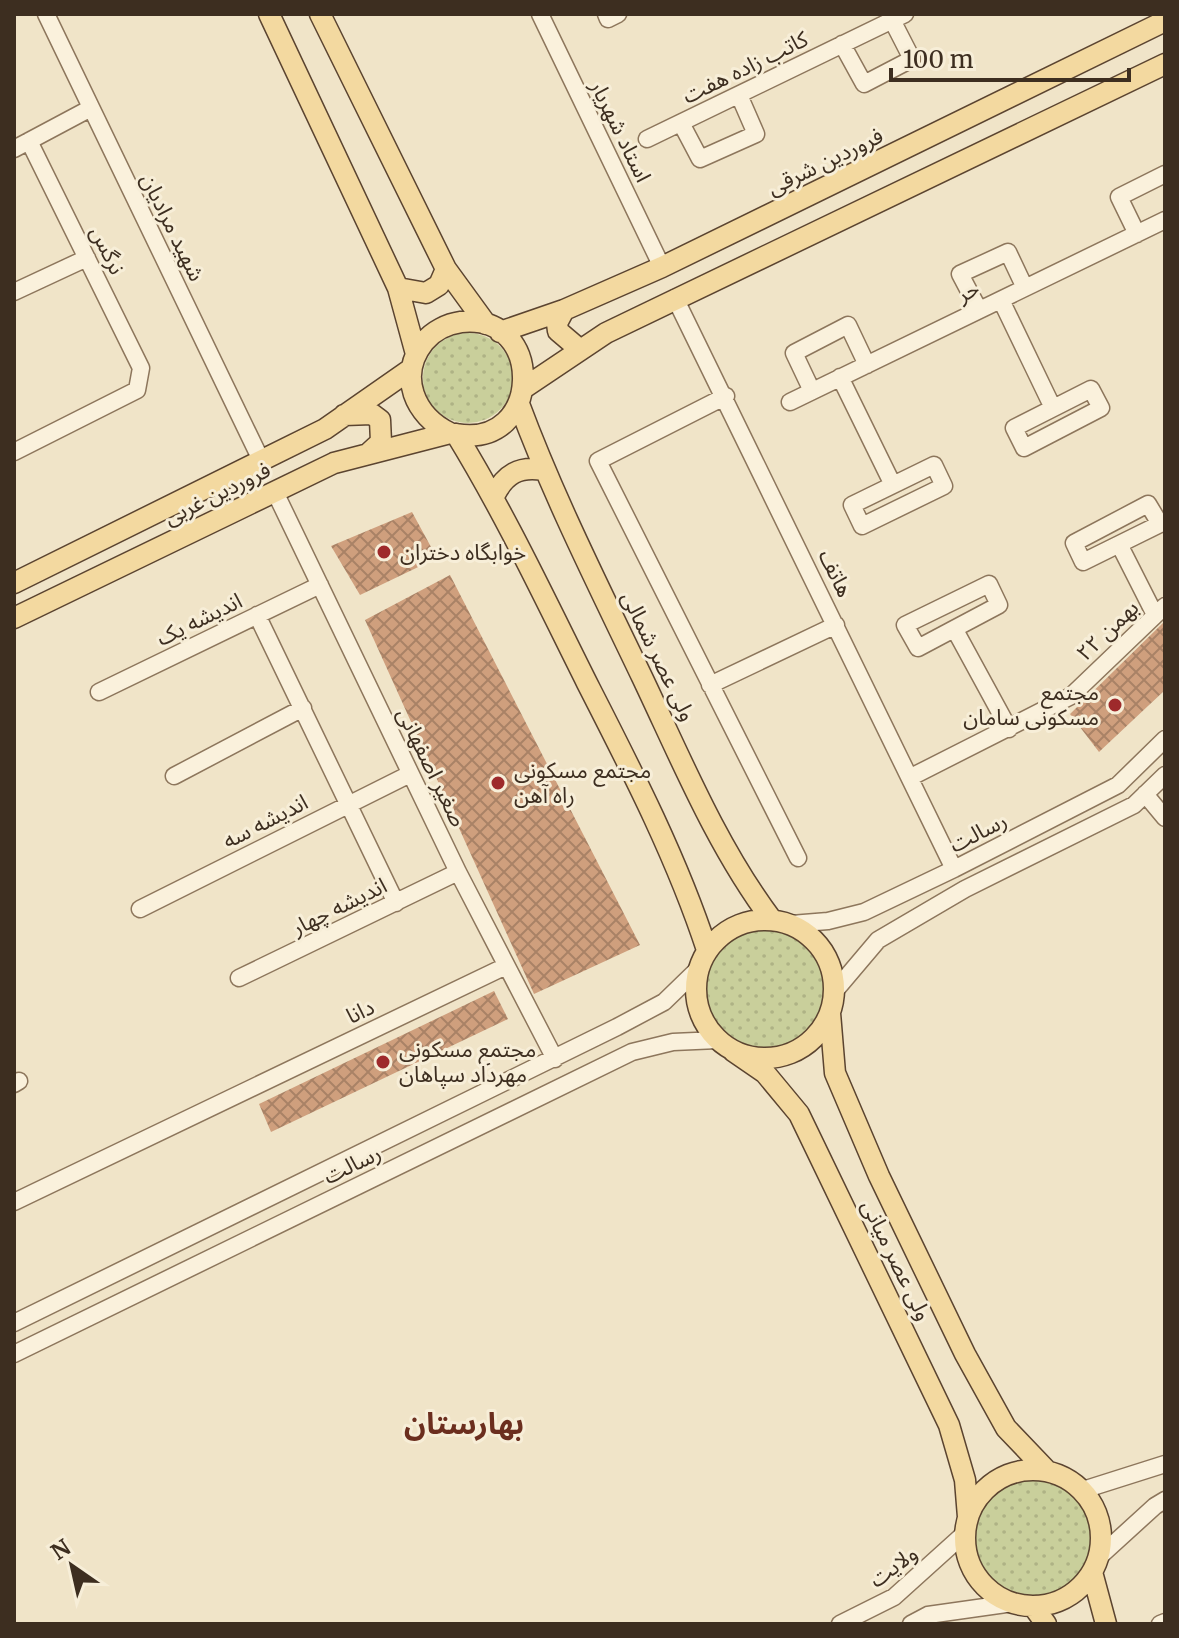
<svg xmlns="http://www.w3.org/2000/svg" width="1179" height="1638" viewBox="0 0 1179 1638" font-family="Merriweather,'Noto Sans Arabic',serif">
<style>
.grass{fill:url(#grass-dots)}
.building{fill:url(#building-cross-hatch)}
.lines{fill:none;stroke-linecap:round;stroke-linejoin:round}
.minor-casing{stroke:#8d765c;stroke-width:19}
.major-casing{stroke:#5b4430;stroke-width:23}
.minor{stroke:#faf1dc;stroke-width:16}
.major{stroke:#f3d9a0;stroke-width:20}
.poi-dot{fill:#9e2a2b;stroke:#f7eed8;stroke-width:3}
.labels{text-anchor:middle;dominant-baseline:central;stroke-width:6;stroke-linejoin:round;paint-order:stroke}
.street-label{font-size:22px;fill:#3d2e20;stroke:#f7eed8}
.poi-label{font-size:22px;fill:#3d2e20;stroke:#f7eed8;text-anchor:start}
.district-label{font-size:30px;font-weight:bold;fill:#6b2e1e;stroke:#f7eed8}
</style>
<defs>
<pattern id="grass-dots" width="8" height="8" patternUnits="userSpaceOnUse" patternTransform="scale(2)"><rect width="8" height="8" fill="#c9cf9b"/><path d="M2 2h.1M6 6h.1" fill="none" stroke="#aeb285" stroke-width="1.8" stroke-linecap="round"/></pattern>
<pattern id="building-cross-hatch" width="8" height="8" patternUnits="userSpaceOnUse" patternTransform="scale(2)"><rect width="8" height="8" fill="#cf9f7d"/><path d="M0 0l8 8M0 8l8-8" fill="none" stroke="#a98266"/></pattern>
</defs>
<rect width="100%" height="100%" fill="#f0e4c8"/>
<path class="grass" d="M423 378a45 45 0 1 1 90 0a45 45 0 1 1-90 0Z
M703 989a62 62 0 1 1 124 0a62 62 0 1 1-124 0Z
M974 1538a60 60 0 1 1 120 0a60 60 0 1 1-120 0Z"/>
<path class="building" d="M412 512 437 558 360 595 331 546Z
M450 575 640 945 534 994 365 620Z
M1165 621V690L1099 752 1070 714Z
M494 991 508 1019 271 1132 259 1104Z"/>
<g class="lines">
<defs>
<path id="minor" d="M46 14 261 460
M540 14 662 267
M606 14 608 19 618 14
M842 44 864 84 912 59 892 20
M681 123 700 159 756 134 739 95
M647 139 905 14
M14 149 91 108
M1137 234 1119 197 1165 174
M14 292 87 258
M675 298 954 869
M1001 300 1052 406
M979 310 960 274 1008 252 1025 288
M840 377 892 483
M1091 389 1101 408 1024 448 1014 428Z
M812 391 794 353 848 325 867 365
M726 396 598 461 798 858
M790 402 1165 220
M14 452 137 390 141 368 29 141
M934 465 944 486 862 526 852 505Z
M275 492 458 872 555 1059
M1148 504 1160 524 1083 562 1074 543Z
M1120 546 1155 615
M989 584 999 605 918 648 905 625Z
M257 615 396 903
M955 630 1009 729
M710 685 836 625
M99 692 320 585
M174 776 303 708
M911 777 1071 696 1165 606
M1145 794 1165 818
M140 909 410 774
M791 924 828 921 864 912 954 869 1118 785 1165 739
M239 978 458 872
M834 992 878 940 965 889 1134 805 1165 775
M14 1084 19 1081
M14 1202 506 966
M14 1323 617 1027 664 1002 698 969
M14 1354 632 1052 673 1042 718 1040
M1083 1490 1165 1464
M1099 1557 1155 1506 1165 1500
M840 1624 894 1597 965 1533
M911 1624 928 1615 1013 1603
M1160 1624 1165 1622"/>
<path id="major" d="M269 14 398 288 416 354
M320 14 446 269 486 324
M398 288 426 293 439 285 446 269
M564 310 557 323 558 331 578 348
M500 332 564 310 662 267 1165 21
M524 388 606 333 1165 64
M519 404C554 498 599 587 642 677 681 759 717 847 772 920
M344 415 372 414 380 420 381 442 370 452
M450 433C415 416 397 376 424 342 433 331 447 324 461 322 546 312 543 450 456 434
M456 434C505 514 545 599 587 683 631 769 677 858 707 950
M494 496C505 474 519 466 543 470
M14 583 325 429 411 369
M14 618 334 463 450 433
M696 989a69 69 0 1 1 138 0a69 69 0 1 1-138 0Z
M830 1013 835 1073 879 1176 965 1354 1006 1428 1047 1471
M733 1051 765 1073 799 1114 949 1425 965 1480 968 1517
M965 1538a68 68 0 1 1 136 0a68 68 0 1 1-136 0Z
M1092 1572 1106 1624
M1033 1606 1046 1624"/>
</defs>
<use href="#minor" class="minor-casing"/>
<use href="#major" class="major-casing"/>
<use href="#minor" class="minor"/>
<use href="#major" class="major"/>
</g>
<g class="poi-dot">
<circle cx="384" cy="552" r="8"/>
<circle cx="1115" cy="705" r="8"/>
<circle cx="498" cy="783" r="8"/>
<circle cx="383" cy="1062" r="8"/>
</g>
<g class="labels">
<g class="street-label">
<text transform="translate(745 67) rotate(-26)">کاتب زاده هفت</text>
<text transform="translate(621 131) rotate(64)">استاد شهریار</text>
<text transform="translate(825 161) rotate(-26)">فروردین شرقی</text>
<text transform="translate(173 227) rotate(64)">شهید مرادیان</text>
<text transform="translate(108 250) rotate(64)">نرگس</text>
<text transform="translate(968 291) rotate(-26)">حر</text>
<text transform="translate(217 493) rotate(-26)">فروردین غربی</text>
<text transform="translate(836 573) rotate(64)">هاتف</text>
<text transform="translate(199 619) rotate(-26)">اندیشه یک</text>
<text transform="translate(1107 630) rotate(-44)">۲۲ بهمن</text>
<text transform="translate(659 656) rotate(64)">ولی عصر شمالی</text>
<text transform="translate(432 767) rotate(64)">صغیر اصفهانی</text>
<text transform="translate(265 821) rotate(-27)">اندیشه سه</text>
<text transform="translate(978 832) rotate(-27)">رسالت</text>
<text transform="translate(339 906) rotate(-26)">اندیشه چهار</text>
<text transform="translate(360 1011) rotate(-25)">دانا</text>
<text transform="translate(352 1164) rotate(-26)">رسالت</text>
<text transform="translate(897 1260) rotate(64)">ولی عصر میانی</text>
<text transform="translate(893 1566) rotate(-37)">ولایت</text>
</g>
<g class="poi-label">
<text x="400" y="552">خوابگاه دختران</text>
<text x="1099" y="692" text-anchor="end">مجتمع<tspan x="1099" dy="25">مسکونی سامان</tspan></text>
<text x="514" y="770">مجتمع مسکونی<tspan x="514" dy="25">راه آهن</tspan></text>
<text x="399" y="1049">مجتمع مسکونی<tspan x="399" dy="25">مهرداد سپاهان</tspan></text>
</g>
<g class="district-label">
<text x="464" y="1423">بهارستان</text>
</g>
</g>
<rect width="1179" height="1638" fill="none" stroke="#3d2e20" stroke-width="32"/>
<g transform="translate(72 1566) rotate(326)" stroke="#f7eed8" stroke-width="6" paint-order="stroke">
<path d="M0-6L14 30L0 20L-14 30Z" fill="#3d2e20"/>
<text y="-12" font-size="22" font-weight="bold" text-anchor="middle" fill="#3d2e20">N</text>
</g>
<path d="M891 68v12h238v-12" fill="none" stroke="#3d2e20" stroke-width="4"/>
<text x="903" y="68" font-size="24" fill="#3d2e20" stroke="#f7eed8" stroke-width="6" paint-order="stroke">100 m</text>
</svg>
